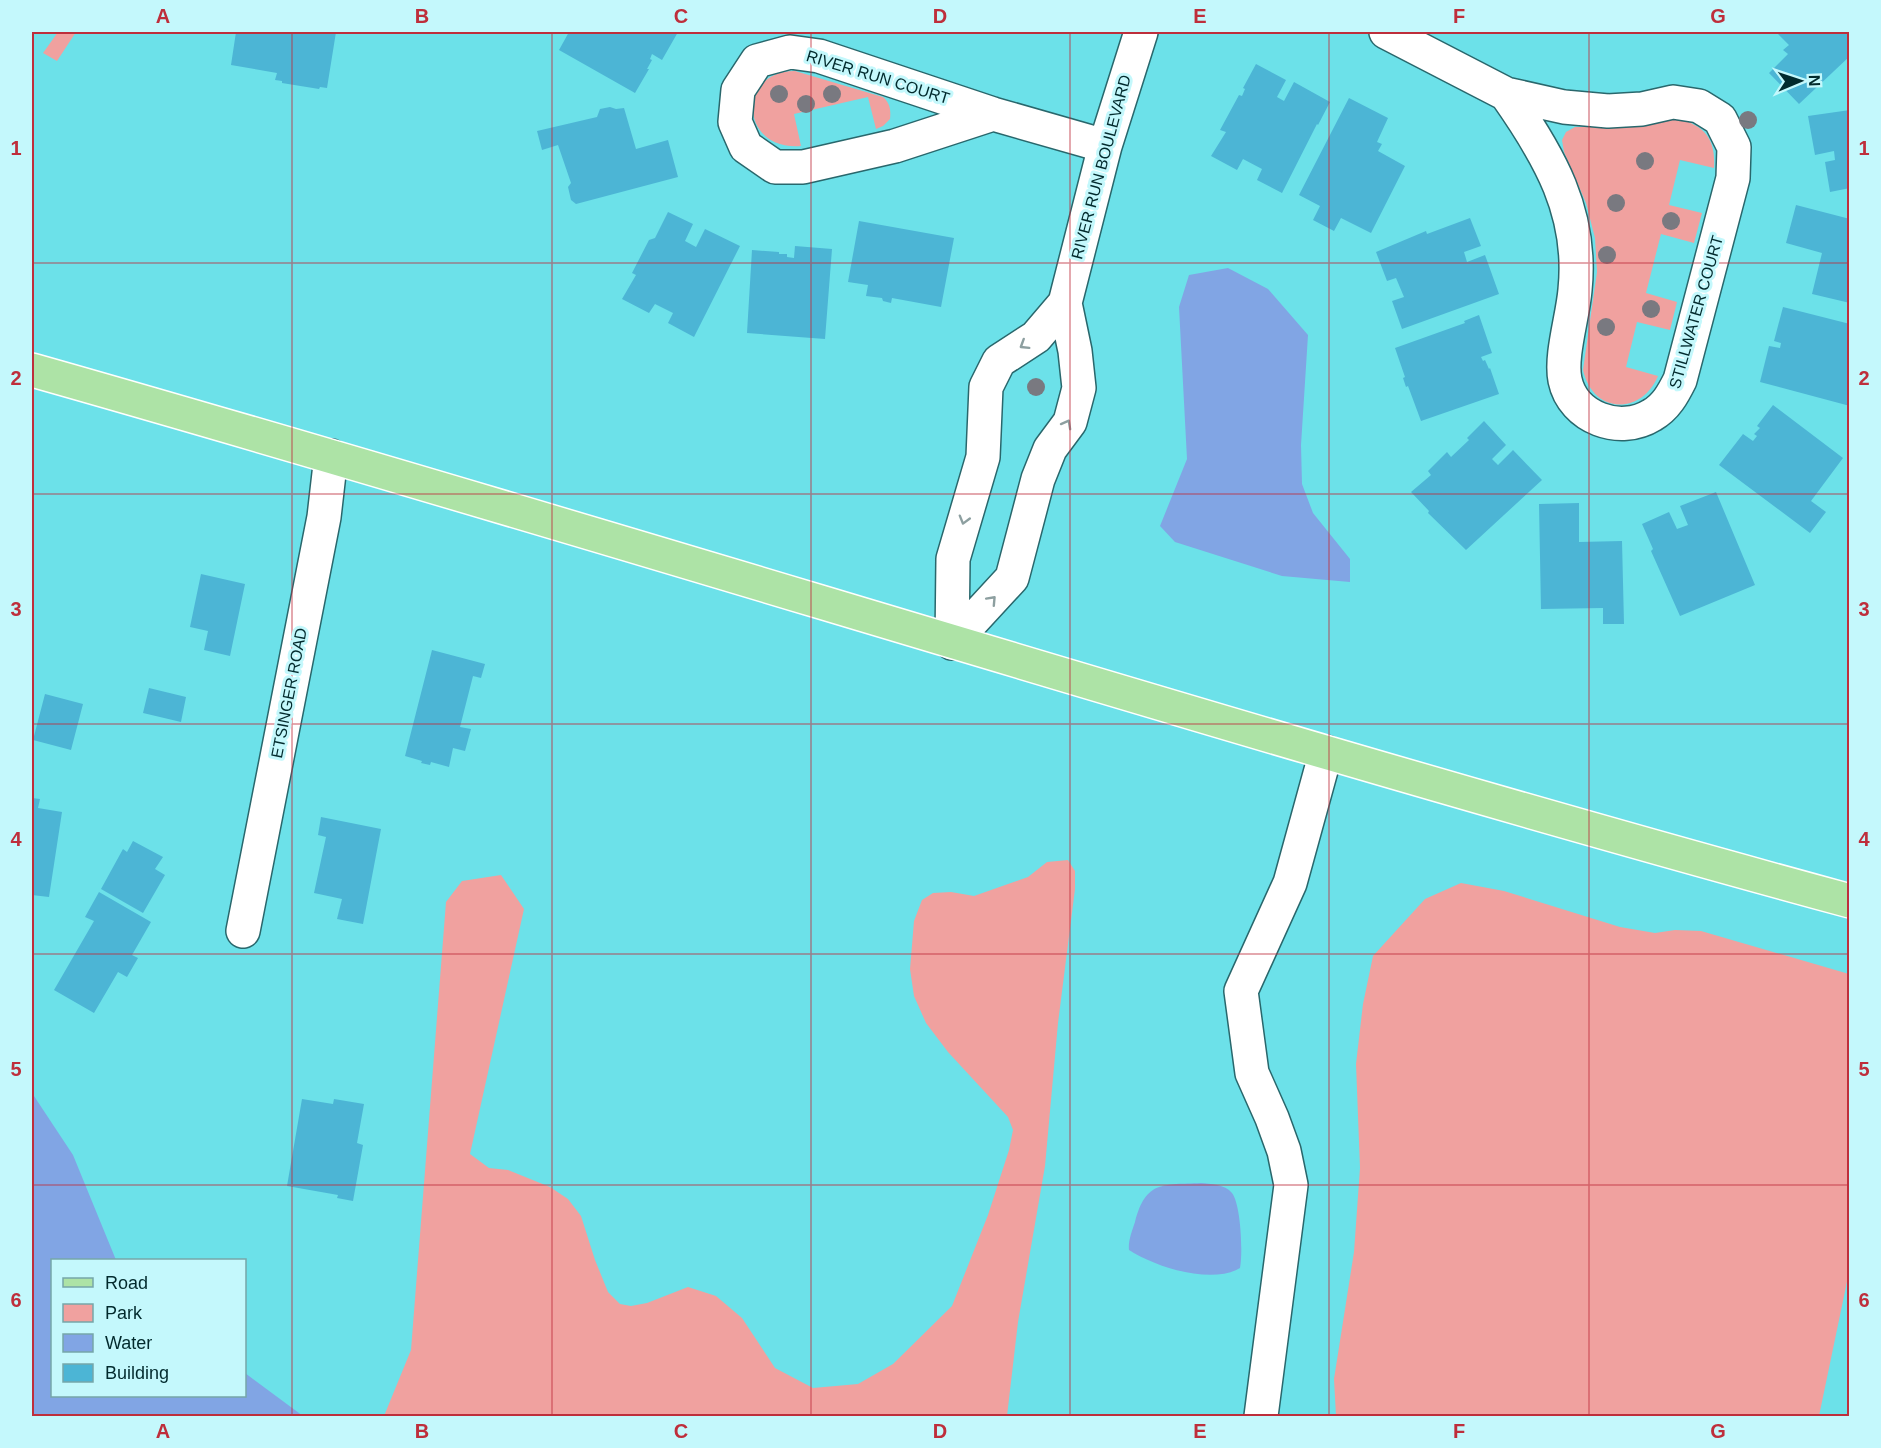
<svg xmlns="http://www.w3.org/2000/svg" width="1881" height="1448" viewBox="0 0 1881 1448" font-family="Helvetica,sans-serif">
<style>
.green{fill:#f0a19f}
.water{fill:#81a5e4}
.building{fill:#4cb5d5}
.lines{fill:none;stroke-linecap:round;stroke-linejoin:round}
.minor-casing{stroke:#29676c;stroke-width:36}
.major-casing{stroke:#fff;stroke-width:36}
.minor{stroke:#fff;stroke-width:33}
.major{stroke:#ade3a6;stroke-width:33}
.tree{fill:#797980}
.oneway{stroke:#8d9fa0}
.grid{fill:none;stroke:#be2e3b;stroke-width:1.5;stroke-opacity:0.55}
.labels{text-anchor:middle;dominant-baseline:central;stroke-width:6;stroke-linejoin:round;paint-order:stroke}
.street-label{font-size:16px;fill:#022a2d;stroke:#c4f8fc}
.neatline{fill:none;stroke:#be2e3b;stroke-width:2}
.grid-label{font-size:20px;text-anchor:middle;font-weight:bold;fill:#be2e3b}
</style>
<rect width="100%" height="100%" fill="#6ce1e9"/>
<path class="green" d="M58 32H76L57 61 43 53Z
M795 71 883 97C890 103 891 110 890 119L883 126 876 129 868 97 794 114 801 146C738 151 738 70 795 71Z
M1679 119C1706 126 1716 141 1714 168L1680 160 1669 205 1702 213 1694 243 1661 234 1646 293 1677 302 1670 330 1637 322 1626 367 1658 376C1641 416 1593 414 1583 370L1597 272 1595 238 1586 203 1564 152 1562 140 1566 132 1575 127H1622Z
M1068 860 1075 871V889L1058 1023 1045 1166 1018 1322 1007 1416H384L411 1350 446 902 462 881 501 875 524 909 470 1154 489 1168 508 1170 550 1187 568 1199 581 1216 595 1260 608 1292 620 1304 631 1306 647 1303 688 1287 716 1296 742 1318 775 1368 813 1388 858 1384 893 1364 952 1306 988 1215 1009 1150 1013 1130 1008 1117 948 1052 926 1023 914 996 910 969 914 921 922 900 933 893 951 892 974 896 1028 877 1047 862Z
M1461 883 1504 891 1620 927 1655 933 1675 930 1701 931 1849 974V1272L1819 1416H1336L1334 1379 1354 1252 1360 1168 1356 1064 1363 1004 1373 956 1425 899Z"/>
<path class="water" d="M1228 268 1268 289 1308 335 1301 445 1302 484 1313 513 1350 559V582L1282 576 1175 542 1160 526 1187 459 1179 307 1189 275Z
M32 1093 73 1155 116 1260H52V1396H244L245 1373 303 1416H32Z
M1201 1183C1210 1184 1225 1184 1232 1193 1241 1205 1243 1253 1240 1268 1212 1285 1155 1267 1129 1250 1128 1241 1132 1231 1135 1222 1146 1180 1163 1185 1201 1183Z"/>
<path class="building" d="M236 32H336L327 88 320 87 319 89 282 83V81L275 80 277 73 231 65Z
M569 32H678L662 60 652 54 650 59 652 60 647 69H649L635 93 559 50Z
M1776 32H1850V56L1799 104 1769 73 1788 54 1783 50 1789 45Z
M1256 64 1286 80 1277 97 1284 101 1294 82 1330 102 1318 125 1317 124 1282 193 1257 180 1262 169 1243 159 1237 170 1211 156 1226 132 1220 130 1239 95 1242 96 1245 89 1243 88Z
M1349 98 1388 118 1377 142 1382 144 1378 151 1405 166 1371 233 1341 218 1334 231 1313 220 1320 206 1299 195Z
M610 107 616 109 624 108 636 149 668 140 678 177 576 204 571 200 568 187 571 183 558 145 542 150 537 131 597 117 600 109Z
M1850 110V188L1830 192 1825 162 1835 160 1834 151 1815 155 1808 116Z
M1796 205 1850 219V303L1812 294 1822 253 1786 243Z
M668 212 693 224 685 241 696 247 705 229 740 246 694 337 668 323 673 313 655 304 649 313 622 299 636 275 632 273 649 240 655 238Z
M1470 218 1481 246 1464 252 1467 262 1485 255 1499 294 1402 329 1392 301 1404 297 1396 278 1387 281 1376 252 1426 231 1427 234Z
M859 221 954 238 941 307 892 298 891 303 883 301 882 298 866 296 868 285 848 282Z
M795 246 832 249 825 339 747 333 752 250 779 252V254H787V257L794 258Z
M1783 307 1850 324V406L1760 382 1769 346 1780 348 1781 343 1774 341Z
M1479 315 1492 353 1481 357 1483 361 1485 360 1489 369 1490 368 1499 394 1421 421 1408 386 1406 387 1403 378 1405 377 1395 348 1465 323 1464 321Z
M1773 405 1843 458 1811 501 1826 512 1810 533 1719 465 1743 434 1753 441 1757 436 1754 434 1760 428 1757 426Z
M1484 421 1506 445 1492 459 1498 465 1513 450 1542 480 1466 550 1428 513 1429 511 1411 492 1431 475 1428 471 1447 452 1451 457 1469 440 1467 438Z
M1716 492 1755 585 1680 616 1651 551 1653 549 1642 524 1669 512 1677 529 1688 525 1680 506Z
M1579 503V542L1622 541 1624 624H1603V608L1541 609 1539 504Z
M201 574 245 584 230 656 204 650 208 631 190 627Z
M432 650 485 664 481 678 473 676 460 727 471 729 465 751 453 748 449 767 431 762 430 765 421 763 422 761 405 756Z
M149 688 186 697 181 722 143 713Z
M45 694 83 704 71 750 33 740Z
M32 798 40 799 38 808 62 812 49 897 32 895Z
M321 817 381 829 363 924 337 919 342 899 314 893 326 837 318 835Z
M133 841 163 857 155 869 165 875 143 913 101 889 123 849 127 852Z
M99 892 151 922 132 955 138 958 127 977 118 972 94 1013 54 990 94 921 85 917Z
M302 1099 333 1104 334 1099 364 1104 357 1143 363 1145 353 1201 337 1198 338 1195 287 1186Z"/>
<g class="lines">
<defs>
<path id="minor" d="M1386 32 1506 94 1564 107 1608 111 1642 109 1673 102 1699 106 1720 119 1734 147 1733 178 1680 380C1673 394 1666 407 1652 415 1620 435 1573 418 1565 380 1560 356 1573 316 1575 290 1583 213 1549 155 1506 94
M993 114 895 146 803 167H775L746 147 735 122 738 90 757 61 790 52 819 56 993 114 1105 146
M952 643 953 559 983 457 986 387 999 361 1036 337 1065 303 1105 146 1141 32
M952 643 1012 578 1038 479 1050 449 1070 422 1079 388 1075 351 1065 303
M243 931 324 517 331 456
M1261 1416 1291 1185 1284 1151 1272 1118 1252 1073 1241 991 1290 883 1326 752"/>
<path id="major" d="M32 370C639 542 1240 735 1850 901"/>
</defs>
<use href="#minor" class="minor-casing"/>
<use href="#major" class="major-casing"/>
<use href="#minor" class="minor"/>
<use href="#major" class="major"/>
</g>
<g class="tree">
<circle cx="779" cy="94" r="9"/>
<circle cx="832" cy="94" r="9"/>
<circle cx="806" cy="104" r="9"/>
<circle cx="1748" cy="120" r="9"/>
<circle cx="1645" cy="161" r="9"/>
<circle cx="1616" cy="203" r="9"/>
<circle cx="1671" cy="221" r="9"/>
<circle cx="1607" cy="255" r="9"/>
<circle cx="1651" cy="309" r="9"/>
<circle cx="1606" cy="327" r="9"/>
<circle cx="1036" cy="387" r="9"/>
</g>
<defs><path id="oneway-chevron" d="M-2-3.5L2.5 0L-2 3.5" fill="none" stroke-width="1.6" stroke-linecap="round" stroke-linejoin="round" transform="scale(1.5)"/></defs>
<g class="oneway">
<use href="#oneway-chevron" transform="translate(1024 345) rotate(148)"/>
<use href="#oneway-chevron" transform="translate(1067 424) rotate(-61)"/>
<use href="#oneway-chevron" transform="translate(964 520) rotate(106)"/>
<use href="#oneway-chevron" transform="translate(992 600) rotate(-47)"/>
</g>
<path class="grid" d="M292 32V1416M552 32V1416M811 32V1416M1070 32V1416M1329 32V1416M1589 32V1416M32 263H1850M32 494H1850M32 724H1850M32 954H1850M32 1185H1850"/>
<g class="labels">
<g class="street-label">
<text transform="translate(878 77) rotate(17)">RIVER RUN COURT</text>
<text transform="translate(1101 167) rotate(-75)">RIVER RUN BOULEVARD</text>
<text transform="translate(1696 312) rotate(-74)">STILLWATER COURT</text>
<text transform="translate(289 693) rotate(-79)">ETSINGER ROAD</text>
</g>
</g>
<rect width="1881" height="1448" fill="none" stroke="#c4f8fc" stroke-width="66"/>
<rect x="51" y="1259" width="195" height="138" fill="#c4f8fc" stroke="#76a6a9" stroke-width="1.5"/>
<rect x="63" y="1278" width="30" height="9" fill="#ade3a6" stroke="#76a6a9" stroke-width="1.5"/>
<text x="105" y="1289" font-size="18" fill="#022a2d">Road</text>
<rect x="63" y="1304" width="30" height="18" fill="#f0a19f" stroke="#76a6a9" stroke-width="1.5"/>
<text x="105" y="1319" font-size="18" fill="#022a2d">Park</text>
<rect x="63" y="1334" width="30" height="18" fill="#81a5e4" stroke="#76a6a9" stroke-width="1.5"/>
<text x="105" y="1349" font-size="18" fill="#022a2d">Water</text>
<rect x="63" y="1364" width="30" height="18" fill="#4cb5d5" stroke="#76a6a9" stroke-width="1.5"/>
<text x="105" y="1379" font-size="18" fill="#022a2d">Building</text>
<g transform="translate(1800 81) rotate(88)" stroke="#c4f8fc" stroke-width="4.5" paint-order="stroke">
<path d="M0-4.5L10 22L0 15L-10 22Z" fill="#022a2d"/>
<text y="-9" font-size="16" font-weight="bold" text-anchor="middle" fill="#022a2d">N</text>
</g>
<rect x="33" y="33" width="1815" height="1382" class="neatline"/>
<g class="grid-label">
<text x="163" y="23">A</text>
<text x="422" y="23">B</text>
<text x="681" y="23">C</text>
<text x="940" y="23">D</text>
<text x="1200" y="23">E</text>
<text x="1459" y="23">F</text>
<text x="1718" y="23">G</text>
<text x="16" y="155">1</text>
<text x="1864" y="155">1</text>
<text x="16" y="385">2</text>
<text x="1864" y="385">2</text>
<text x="16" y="616">3</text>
<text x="1864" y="616">3</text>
<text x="16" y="846">4</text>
<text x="1864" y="846">4</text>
<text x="16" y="1076">5</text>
<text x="1864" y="1076">5</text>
<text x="16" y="1307">6</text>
<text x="1864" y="1307">6</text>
<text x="163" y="1438">A</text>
<text x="422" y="1438">B</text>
<text x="681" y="1438">C</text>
<text x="940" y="1438">D</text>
<text x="1200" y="1438">E</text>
<text x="1459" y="1438">F</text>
<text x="1718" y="1438">G</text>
</g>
</svg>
